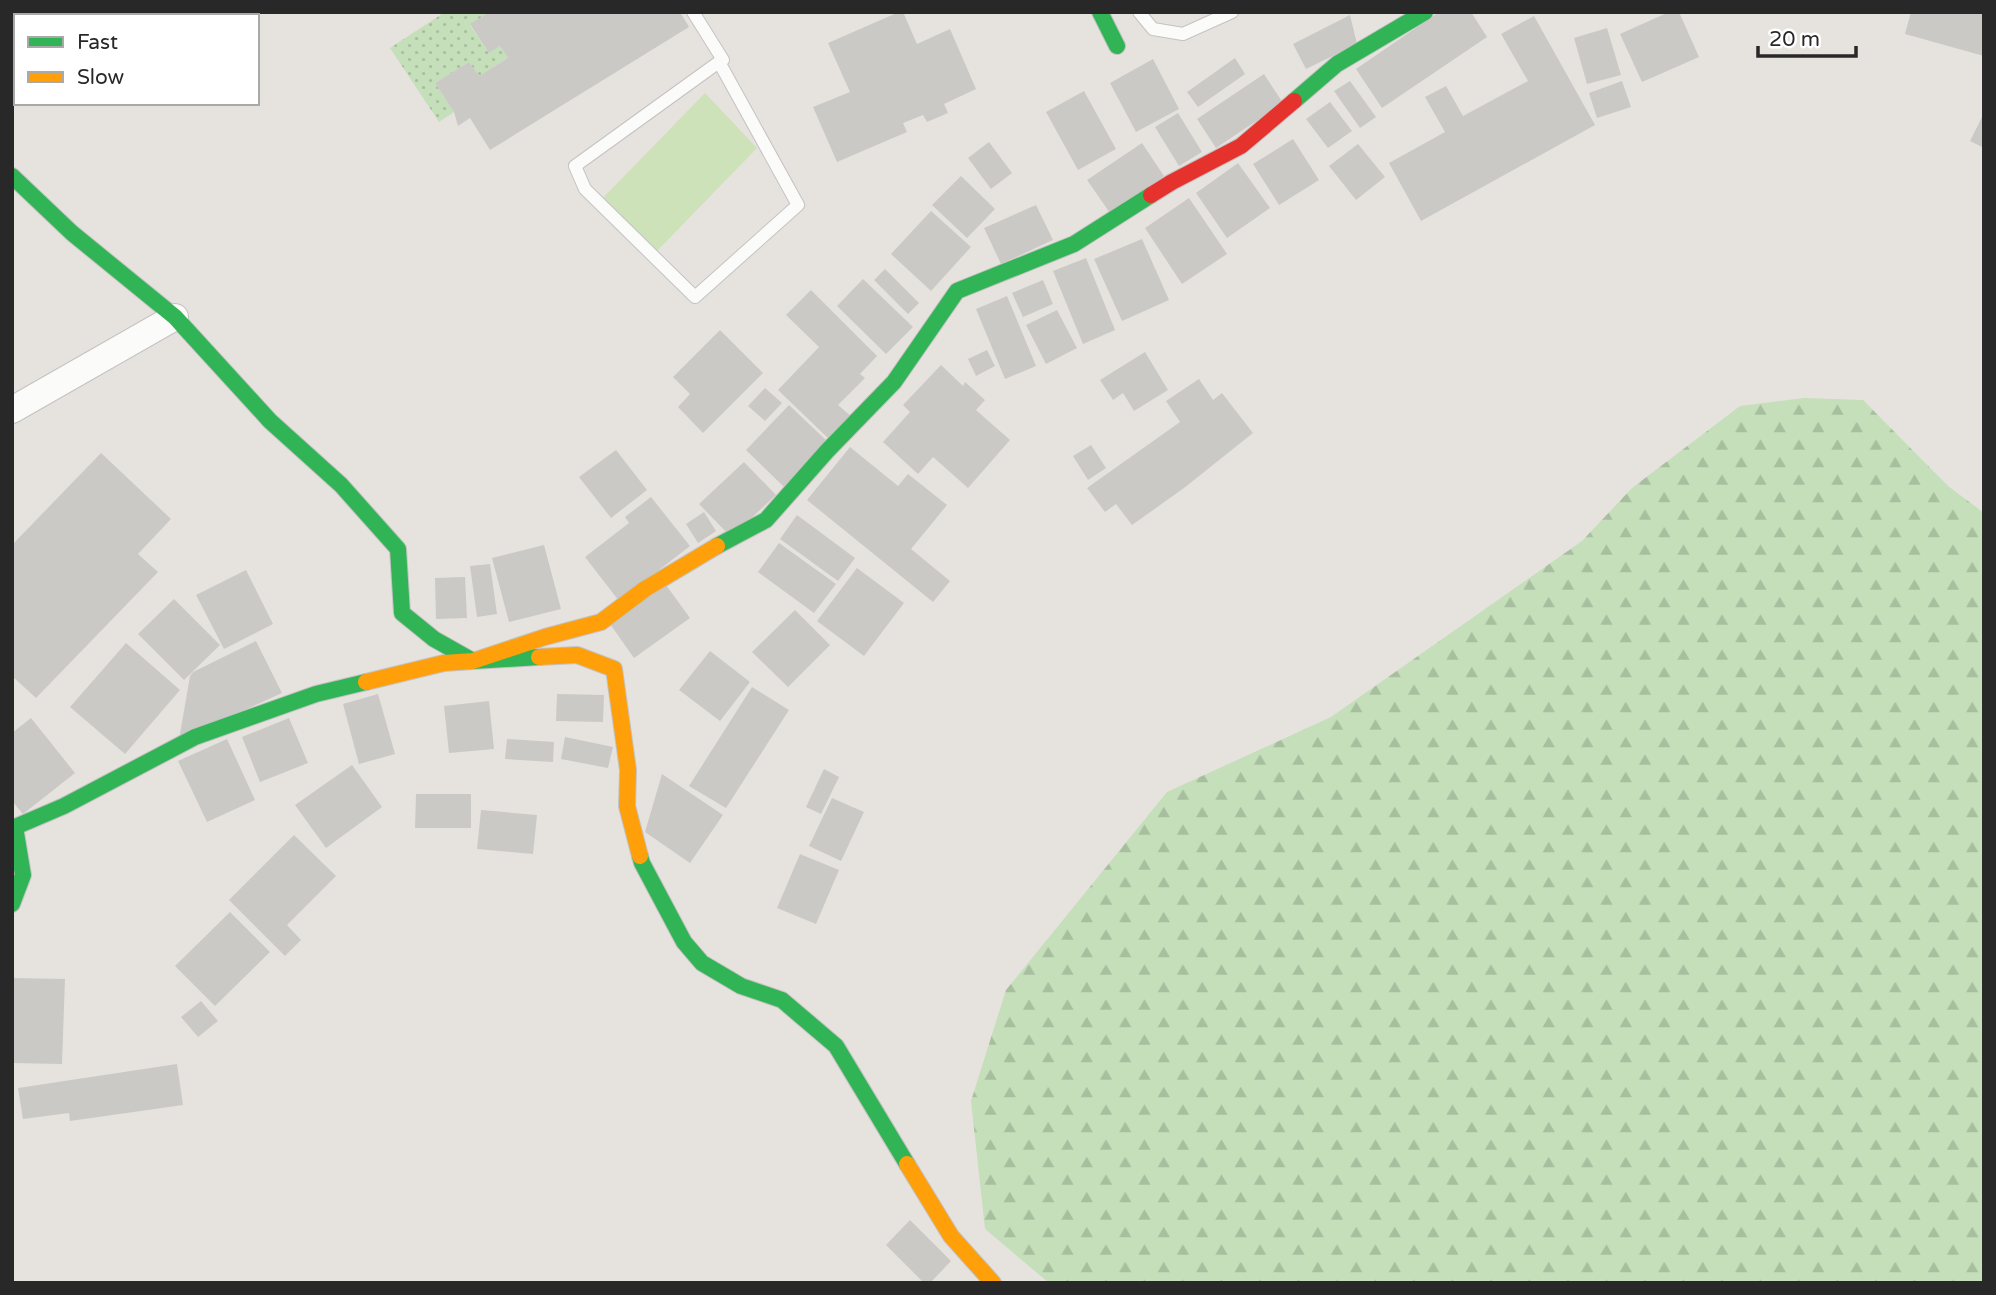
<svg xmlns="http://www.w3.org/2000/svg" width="1996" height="1295" viewBox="0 0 1996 1295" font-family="'Varela Round',sans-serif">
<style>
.grass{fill:url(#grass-dots)}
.forest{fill:url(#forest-firs)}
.pitch{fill:#cde2b8}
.building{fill:#cbc9c5}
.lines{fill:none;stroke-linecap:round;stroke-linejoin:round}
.lane-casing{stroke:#c4c2c3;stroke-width:14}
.street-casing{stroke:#c4c2c3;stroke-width:28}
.fast-casing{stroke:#c4c2c3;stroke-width:18}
.slow-casing{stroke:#c4c2c3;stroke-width:18}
.jam-casing{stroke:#c4c2c3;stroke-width:18}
.lane{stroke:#fbfbfa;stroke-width:12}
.street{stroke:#fbfbfa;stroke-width:26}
.fast{stroke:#30b455;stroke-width:16}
.slow{stroke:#ff9f0a;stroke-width:16}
.jam{stroke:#e5322d;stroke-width:16}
</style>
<defs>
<pattern id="grass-dots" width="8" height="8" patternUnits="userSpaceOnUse" patternTransform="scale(1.75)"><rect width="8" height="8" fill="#c4dfb9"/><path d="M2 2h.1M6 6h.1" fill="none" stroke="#a8bf9f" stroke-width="1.8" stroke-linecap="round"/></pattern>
<pattern id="forest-firs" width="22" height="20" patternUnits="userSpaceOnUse" patternTransform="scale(1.75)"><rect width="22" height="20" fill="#c4dfb9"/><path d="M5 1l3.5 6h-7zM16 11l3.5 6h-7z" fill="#a8bf9f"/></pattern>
</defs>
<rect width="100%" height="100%" fill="#e6e3de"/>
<path class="grass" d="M445 12H483L485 15 470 25 489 53 500 46 508 58 479 76 469 62 435 83 454 112 439 122 390 48Z"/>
<path class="forest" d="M1804 398 1863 400 1948 486 1984 513V1283H1049L985 1229 971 1101 1006 990 1167 792 1331 717 1582 541 1632 488 1740 406Z"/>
<path class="pitch" d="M705 93 757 148 654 254 602 199Z"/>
<path class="building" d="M483 12H580L581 14 584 12H680L689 27 490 150 470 118 458 126 454 112 435 83 469 62 479 76 508 58 500 46 489 53 470 24 485 15Z
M899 12H903L917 44 950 29 976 89 944 104 948 113 927 122 923 115 903 123 907 132 837 162 813 107 850 92 828 43Z
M1439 12H1471L1487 37 1382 108 1356 69Z
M1669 12H1679L1699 57 1642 82 1620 34Z
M1911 12H1984V56L1905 34Z
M1350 15 1357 44 1306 69 1293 44Z
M1534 16 1595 125 1421 221 1389 163 1445 132 1425 97 1446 86 1463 116 1528 81 1501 34Z
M1607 28 1621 75 1587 84 1574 38Z
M1235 58 1245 74 1198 107 1187 92Z
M1153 59 1179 109 1136 132 1110 83Z
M1264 74 1283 103 1216 148 1197 119Z
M1350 81 1376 117 1360 128 1334 91Z
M1622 81 1631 107 1597 118 1589 93Z
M1084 91 1116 149 1078 170 1046 112Z
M1330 102 1352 131 1328 148 1306 119Z
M1178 113 1202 152 1179 166 1155 127Z
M1984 113V148L1970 141Z
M1293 139 1319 180 1279 205 1253 164Z
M989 142 1012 173 991 189 968 158Z
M1142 143 1164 176 1110 213 1087 180Z
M1358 144 1385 177 1356 200 1329 166Z
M1238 163 1270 208 1227 238 1196 193Z
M961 176 995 209 967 238 932 205Z
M1189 198 1227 254 1182 284 1145 228Z
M1036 205 1053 240 1001 264 984 228Z
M931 211 971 247 931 291 891 254Z
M1142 239 1169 300 1122 321 1094 259Z
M1086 258 1115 330 1083 344 1053 271Z
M885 269 919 303 908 314 874 280Z
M863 279 913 327 886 354 837 306Z
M1043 280 1053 304 1023 317 1012 293Z
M811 290 877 356 860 374 865 378 838 405 852 417 830 440 778 390 819 347 786 315Z
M1007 296 1036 366 1005 379 976 309Z
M1057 310 1077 348 1046 364 1026 325Z
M720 330 763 373 703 433 678 407 690 394 673 377Z
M987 350 995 366 976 376 968 359Z
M1145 352 1168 390 1134 411 1123 393 1113 400 1100 380Z
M941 365 963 386 965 382 985 400 976 410 1010 440 968 488 933 457 918 474 883 442 910 412 903 405Z
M1199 379 1213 400 1222 393 1253 433 1184 488 1132 525 1116 504 1105 512 1087 488 1180 422 1166 401Z
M765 388 782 403 765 421 748 406Z
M789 405 828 442 784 487 746 450Z
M1091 445 1106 468 1088 480 1073 456Z
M850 447 898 486 908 474 947 505 911 549 950 581 933 602 807 500Z
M616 450 647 490 611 518 579 477Z
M101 453 171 519 138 554 158 572 36 698 12 676V545Z
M744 462 776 495 731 537 699 504Z
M651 497 690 546 619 601 585 557 629 523 625 517Z
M704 512 716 531 698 543 686 524Z
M797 515 855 558 838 581 780 539Z
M779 543 836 584 814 613 758 572Z
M544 545 561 609 509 622 492 558Z
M490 564 497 614 477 617 470 566Z
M857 568 904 603 864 656 817 621Z
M246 570 273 624 224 649 196 595Z
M465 577 467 618 436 619 435 578Z
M666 585 690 618 634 658 610 624Z
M174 599 220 645 184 680 138 634Z
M795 610 830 645 788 687 752 652Z
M256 641 282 693 179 740 190 676 193 672Z
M126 643 180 690 125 754 70 707Z
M710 651 750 682 720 721 679 690Z
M752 687 789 710 726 808 689 786Z
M378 694 395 754 359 764 343 704Z
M557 694 604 695 603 722 556 721Z
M489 701 494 749 449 753 444 706Z
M31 718 75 773 23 814 12 801V733Z
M289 718 308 763 260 782 242 737Z
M565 737 613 747 608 768 561 759Z
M227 739 255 800 207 822 178 761Z
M507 739 554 742 553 762 505 759Z
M352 765 382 807 326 848 295 805Z
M824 769 839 777 821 814 806 807Z
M662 774 723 815 690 863 645 832Z
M416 794H471V828H415Z
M832 798 864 812 841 861 809 846Z
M481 810 537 815 533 854 477 849Z
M294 835 336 876 287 925 301 940 285 956 229 900Z
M800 854 839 870 816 924 777 908Z
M230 912 270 952 215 1006 175 966Z
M12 978 65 979 62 1064 12 1063Z
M201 1001 218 1021 198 1037 181 1017Z
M177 1064 183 1105 70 1121 69 1113 23 1119 18 1088Z
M910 1220 951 1261 930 1283H924L886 1245Z"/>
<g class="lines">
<defs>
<path id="lane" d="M693 12 723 60 719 62 798 205 695 297 585 189 575 166 719 62
M1139 12 1153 29 1183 34 1232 12"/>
<path id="street" d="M12 410 175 317"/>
<path id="fast" d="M1100 12 1117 46
M50 16 55 12
M12 39 16 37
M1294 101 1337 64 1425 12
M12 176 72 233 175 317 270 421 341 485 398 549 402 613 434 639 473 661 539 657
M717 546 766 520 827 451 894 382 957 291 1074 244 1151 195
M640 856 642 863 684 942 702 963 741 986 782 1000 836 1046 907 1164
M12 904 23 875 15 827 64 806 195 737 316 694 366 682"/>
<path id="slow" d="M539 657 577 655 614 669 628 770 627 806 640 856
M366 682 444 663 473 661 545 637 601 622 645 589 717 546
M907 1164 951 1236 993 1283"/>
<path id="jam" d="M1151 195 1172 182 1241 146 1294 101"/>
</defs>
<use href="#lane" class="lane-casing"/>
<use href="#street" class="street-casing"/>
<use href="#fast" class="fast-casing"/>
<use href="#slow" class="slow-casing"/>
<use href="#jam" class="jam-casing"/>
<use href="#lane" class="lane"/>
<use href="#street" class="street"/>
<use href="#fast" class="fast"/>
<use href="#slow" class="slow"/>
<use href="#jam" class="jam"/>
</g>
<rect width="1996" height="1295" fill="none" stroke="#282828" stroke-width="28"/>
<rect x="14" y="14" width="245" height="91" fill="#ffffff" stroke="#a9a9a9" stroke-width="2"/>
<rect x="28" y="37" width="35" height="10" fill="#30b455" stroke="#a9a9a9" stroke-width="2"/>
<text x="77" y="49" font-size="21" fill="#282828">Fast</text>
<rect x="28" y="72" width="35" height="10" fill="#ff9f0a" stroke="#a9a9a9" stroke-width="2"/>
<text x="77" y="84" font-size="21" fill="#282828">Slow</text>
<path d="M1758 46v10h98v-10" fill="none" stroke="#282828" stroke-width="3.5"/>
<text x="1769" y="46" font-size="21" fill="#282828" stroke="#ffffff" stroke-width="5" paint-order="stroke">20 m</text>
</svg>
